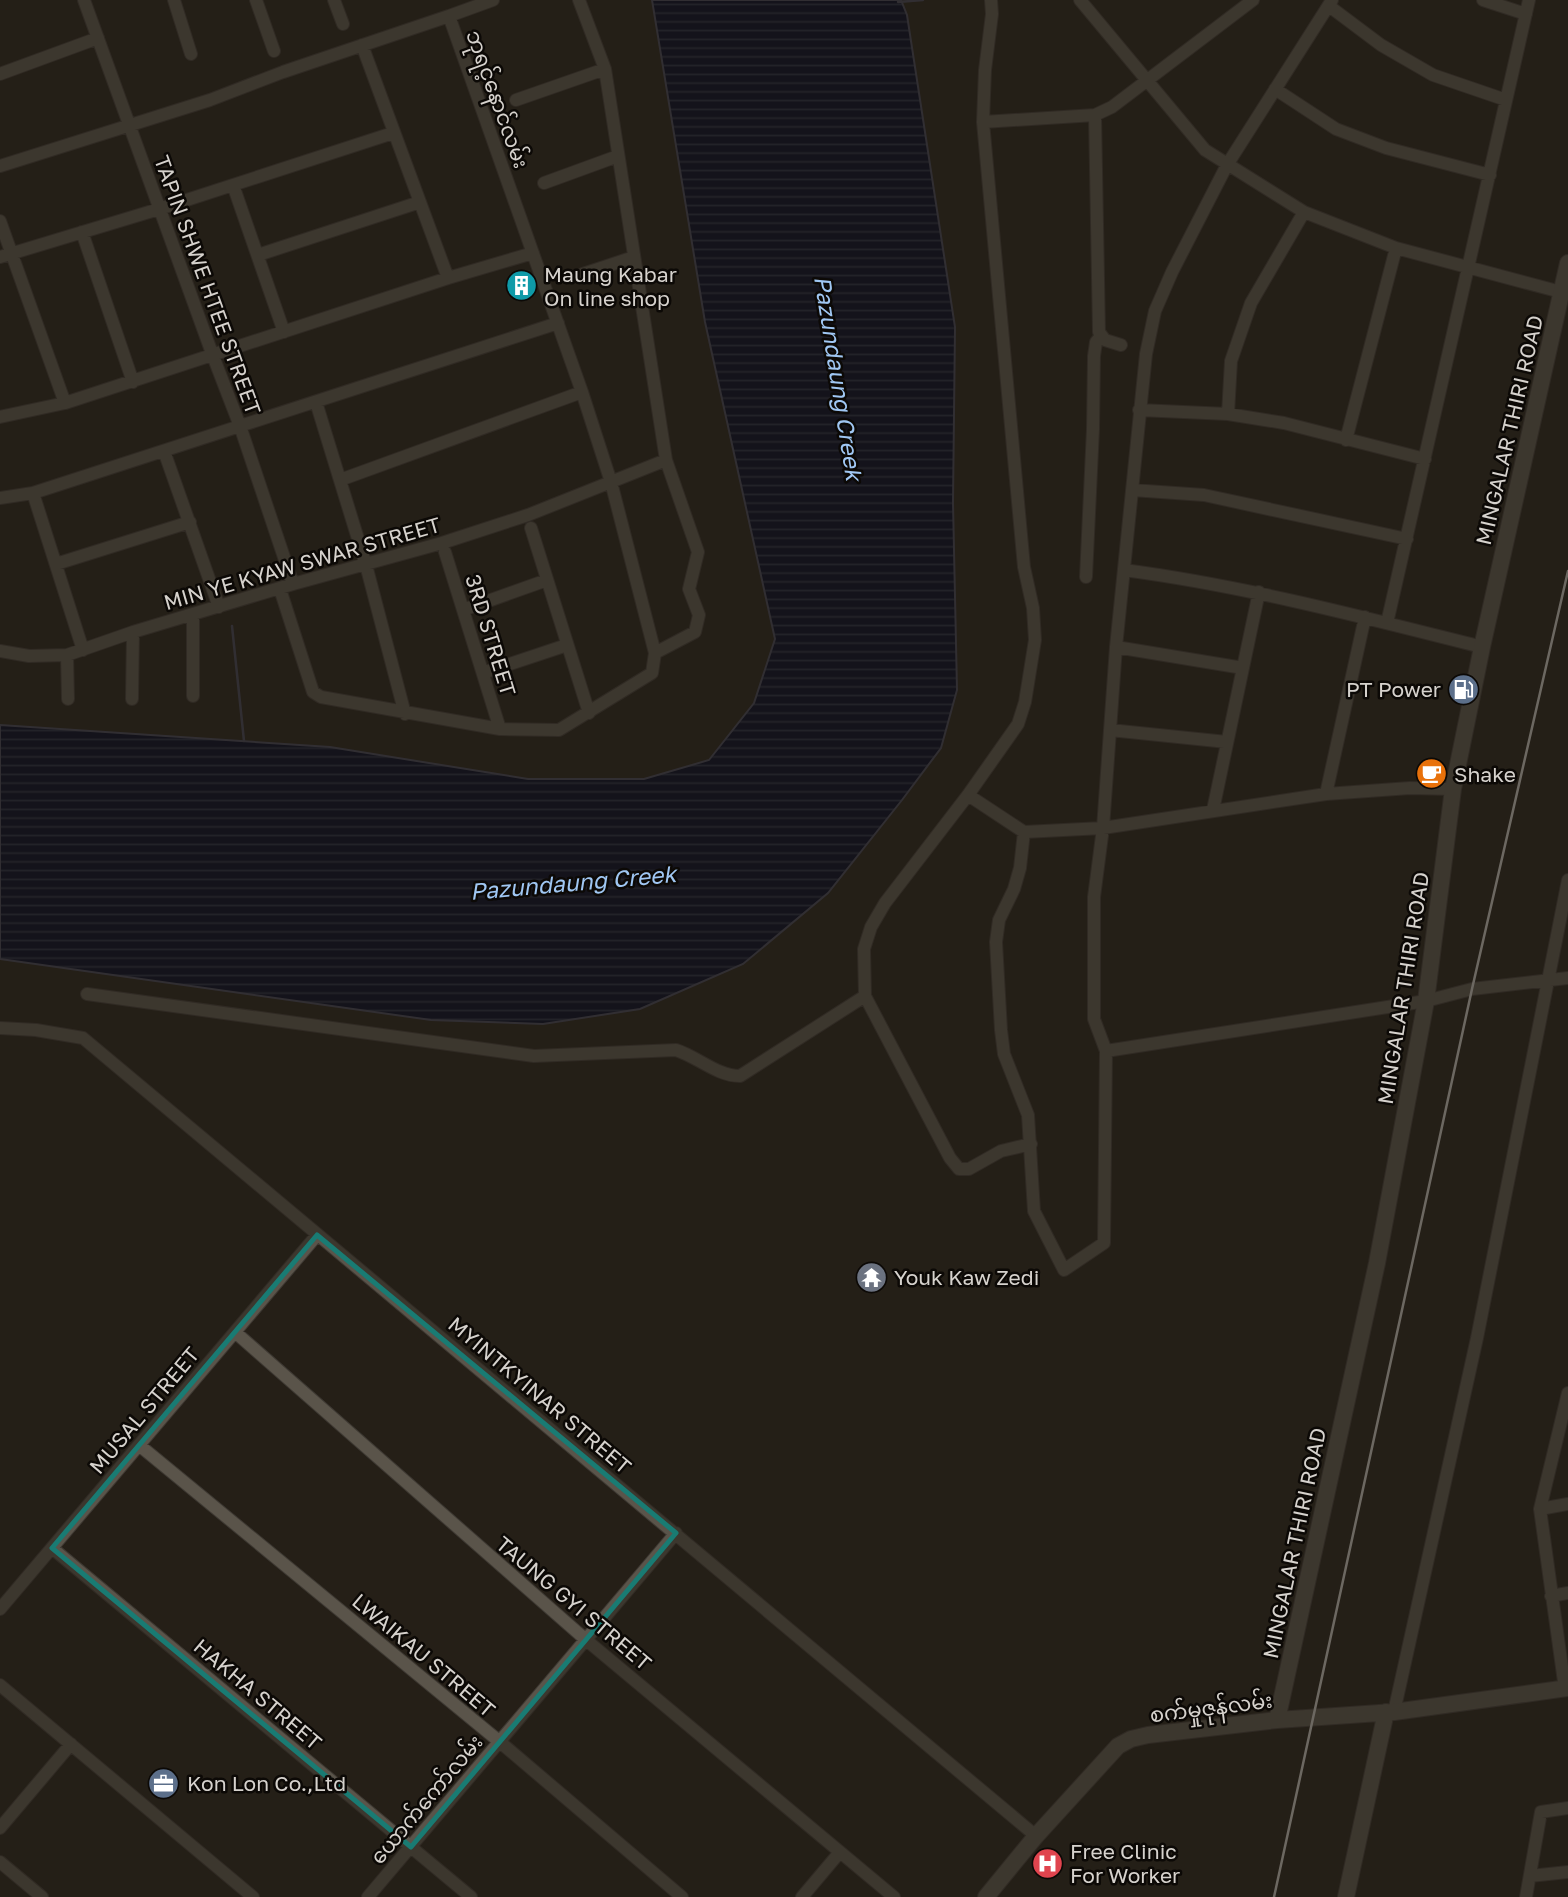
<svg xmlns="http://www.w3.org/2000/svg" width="1568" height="1897" viewBox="0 0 1568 1897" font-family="'Golos Text','Noto Sans Myanmar',sans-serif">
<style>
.water{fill:url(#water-rules);stroke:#404253;stroke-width:2}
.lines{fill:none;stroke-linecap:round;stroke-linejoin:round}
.stream{stroke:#404253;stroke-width:2.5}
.street-casing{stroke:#3e3933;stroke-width:14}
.secondary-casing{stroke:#3e3933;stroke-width:18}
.street{stroke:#5a544a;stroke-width:12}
.secondary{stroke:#5a544a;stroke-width:16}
.rail{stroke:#c4c0bb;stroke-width:2.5}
.marked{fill:none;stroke:#197b73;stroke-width:5;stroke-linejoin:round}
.labels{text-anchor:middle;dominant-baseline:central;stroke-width:5;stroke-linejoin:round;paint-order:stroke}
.street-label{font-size:21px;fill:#d6d2cd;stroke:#0c0906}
.poi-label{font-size:21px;fill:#d6d2cd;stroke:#0c0906;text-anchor:start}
.water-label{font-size:23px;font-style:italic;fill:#a0c7f3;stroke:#0c0906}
</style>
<defs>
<pattern id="water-rules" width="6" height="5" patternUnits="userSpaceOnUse" patternTransform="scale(1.75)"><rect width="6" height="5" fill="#00051f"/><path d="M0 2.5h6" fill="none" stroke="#24293e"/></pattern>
</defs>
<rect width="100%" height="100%" fill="#251f17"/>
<path class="water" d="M652 0H901L907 15 955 327 953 503 957 690 941 748 902 800 828 893 743 964 640 1009 543 1024 431 1020 0 959V725L330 747 528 779H644L709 760 754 703 775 639 705 322Z"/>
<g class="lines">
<path class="stream" d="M898 2 923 0
M232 626 244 741"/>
<defs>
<path id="street" d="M84 0 213 356 240 426 293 584
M174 0 191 54
M256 0 274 51
M334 0 343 24
M579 0 605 69 666 460 698 552 689 589 699 615 695 632 655 653
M991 0 992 14 985 70 983 122 1024 567 1033 608 1035 640 1025 702 1018 724 968 795 885 903 871 927 864 949 865 996 950 1158 959 1169H969L1001 1151 1031 1144
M1080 0 1205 150 1304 212 1396 248 1561 292
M1483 0 1526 14
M1329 6 1381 45 1433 75 1506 100
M449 16 493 0
M362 45 448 278
M0 74 98 38
M1275 89 1336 129 1386 148 1490 175
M516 100 605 69
M1095 115 1099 332 1105 340 1121 345
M983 122 1095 115 1112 107 1253 0
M0 166 210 100 283 72 449 16 582 392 611 482 655 653 652 673 559 730 500 729 321 697 313 692 280 589
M544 183 618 156
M233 185 284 332
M0 221 65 403
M82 232 133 382
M258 255 420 202
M0 257 159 209 393 133
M583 274 634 257
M316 402 366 565 405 714
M1139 410 1228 414 1284 423 1425 459
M1228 414 1231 361 1251 303 1304 212
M0 417 65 403 448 278 533 253
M1346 440 1396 248
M164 451 219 607
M340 480 582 392
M1132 490 1204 495 1407 539
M33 493 83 650
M0 498 33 493 558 323
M531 528 589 713
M445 552 500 729
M56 564 190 522
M1124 570C1245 586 1363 617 1482 647
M1086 577 1093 429 1094 356 1096 342 1101 336
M463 610 547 580
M193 615V696
M1387 623 1529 0
M1116 647 1243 668
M0 651 29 656 67 655 133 632 293 584 442 543 528 515 666 460
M67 655 68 699
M483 673 567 645
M132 699 133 632
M1110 730 1227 742
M1326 794 1365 617
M968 795 1024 832 1103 828 1326 794 1410 788 1453 789
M1213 810 1259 592
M1024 832 1020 868 1014 889 999 920 996 942 1001 1030 1004 1054 1028 1115 1034 1211 1064 1270 1104 1243 1106 1051 1094 1019V897L1103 828 1116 647 1146 354 1155 311 1172 272 1227 165 1332 0
M87 994 534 1056 676 1050C698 1057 717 1076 740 1076L865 996
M0 1028 36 1030 83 1038 1036 1836
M1106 1051 1426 1001 1472 989 1568 978
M235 1332 585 1639 894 1897
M139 1445 500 1742 682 1897
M1540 1509 1568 1504
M52 1548 471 1897
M1551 1596 1568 1593
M0 1609 317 1235
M0 1685 253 1897
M1565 1689 1540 1509 1568 1393
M1394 1712 1477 1338 1568 880
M0 1828 71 1744
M0 1862 42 1897
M1530 1876 1568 1872
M368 1897 676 1533
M802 1897 840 1852
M1526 1897 1541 1812 1568 1808"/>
<path id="secondary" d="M1277 1720 1377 1263 1426 1001 1453 789 1482 647 1568 263
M986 1897 1036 1836 1118 1746 1131 1739 1148 1735 1277 1720 1394 1712 1568 1688
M1346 1897 1386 1712"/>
</defs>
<use href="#street" class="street-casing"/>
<use href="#secondary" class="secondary-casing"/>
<use href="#street" class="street"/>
<use href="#secondary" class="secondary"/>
<path class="rail" d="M1274 1897 1472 989 1568 571"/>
</g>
<path d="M0 0H1568V1897H0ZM317 1235 676 1533 411 1847 52 1548Z" fill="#251f17" fill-opacity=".55" fill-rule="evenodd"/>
<path class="marked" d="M317 1235 676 1533 411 1847 52 1548Z"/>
<defs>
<symbol id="building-disc" viewBox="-11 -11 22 22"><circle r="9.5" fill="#0f9aa8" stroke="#0c0906"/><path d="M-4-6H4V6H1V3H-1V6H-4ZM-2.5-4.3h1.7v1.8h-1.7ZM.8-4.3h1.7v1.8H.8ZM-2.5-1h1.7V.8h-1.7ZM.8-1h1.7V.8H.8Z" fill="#fff"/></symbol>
<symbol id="fuel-disc" viewBox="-11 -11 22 22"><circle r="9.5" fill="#5c6f8a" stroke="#0c0906"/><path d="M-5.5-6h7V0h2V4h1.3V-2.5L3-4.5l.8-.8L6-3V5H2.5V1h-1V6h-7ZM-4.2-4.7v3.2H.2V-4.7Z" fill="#fff"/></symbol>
<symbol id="cafe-disc" viewBox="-11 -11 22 22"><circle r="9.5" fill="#e8710a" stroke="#0c0906"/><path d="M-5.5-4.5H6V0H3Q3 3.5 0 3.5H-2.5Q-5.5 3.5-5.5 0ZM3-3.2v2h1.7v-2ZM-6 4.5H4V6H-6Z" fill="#fff"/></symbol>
<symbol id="temple-disc" viewBox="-11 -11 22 22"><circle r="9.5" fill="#6b7280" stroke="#0c0906"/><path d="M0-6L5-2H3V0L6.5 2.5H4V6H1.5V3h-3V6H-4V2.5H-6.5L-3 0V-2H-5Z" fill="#fff"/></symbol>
<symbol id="office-disc" viewBox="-11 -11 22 22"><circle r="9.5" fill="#5c6f8a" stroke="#0c0906"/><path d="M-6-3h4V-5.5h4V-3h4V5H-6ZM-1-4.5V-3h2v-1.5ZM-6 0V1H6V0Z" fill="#fff"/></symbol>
<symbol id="hospital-disc" viewBox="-11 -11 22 22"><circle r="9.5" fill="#e0444e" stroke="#0c0906"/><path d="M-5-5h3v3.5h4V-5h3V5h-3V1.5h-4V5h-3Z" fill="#fff"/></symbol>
</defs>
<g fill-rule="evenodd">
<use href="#building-disc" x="504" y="268" width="35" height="35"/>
<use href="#fuel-disc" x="1446" y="672" width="35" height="35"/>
<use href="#cafe-disc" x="1414" y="756" width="35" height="35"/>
<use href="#temple-disc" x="854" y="1260" width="35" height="35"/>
<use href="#office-disc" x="146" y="1766" width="35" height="35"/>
<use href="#hospital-disc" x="1030" y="1846" width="35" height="35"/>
</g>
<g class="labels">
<g class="street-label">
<text transform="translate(498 99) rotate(70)">ဘုရင့်နောင်လမ်း</text>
<text transform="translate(208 285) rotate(70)">TAPIN SHWE HTEE STREET</text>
<text transform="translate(1509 430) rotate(-77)">MINGALAR THIRI ROAD</text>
<text transform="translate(302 563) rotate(-16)">MIN YE KYAW SWAR STREET</text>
<text transform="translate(491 635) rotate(73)">3RD STREET</text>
<text transform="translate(1403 988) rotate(-81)">MINGALAR THIRI ROAD</text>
<text transform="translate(540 1395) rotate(40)">MYINTKYINAR STREET</text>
<text transform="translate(144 1410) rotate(-50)">MUSAL STREET</text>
<text transform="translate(1294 1543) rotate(-78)">MINGALAR THIRI ROAD</text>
<text transform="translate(574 1603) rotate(40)">TAUNG GYI STREET</text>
<text transform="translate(424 1655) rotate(40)">LWAIKAU STREET</text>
<text transform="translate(258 1694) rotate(40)">HAKHA STREET</text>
<text transform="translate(1211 1707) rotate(-7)">စက်မှုဇုန်လမ်း</text>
<text transform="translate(426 1799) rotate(-50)">ယောက်ကော်လမ်း</text>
</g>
<g class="poi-label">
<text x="544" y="274">Maung Kabar<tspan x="544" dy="24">On line shop</tspan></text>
<text x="1441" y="689" text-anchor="end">PT Power</text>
<text x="1454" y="774">Shake</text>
<text x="894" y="1277">Youk Kaw Zedi</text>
<text x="187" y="1783">Kon Lon Co.,Ltd</text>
<text x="1070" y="1851">Free Clinic<tspan x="1070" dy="24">For Worker</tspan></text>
</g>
<g class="water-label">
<text transform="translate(839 378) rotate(81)">Pazundaung Creek</text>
<text transform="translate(573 882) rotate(-5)">Pazundaung Creek</text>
</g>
</g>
</svg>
